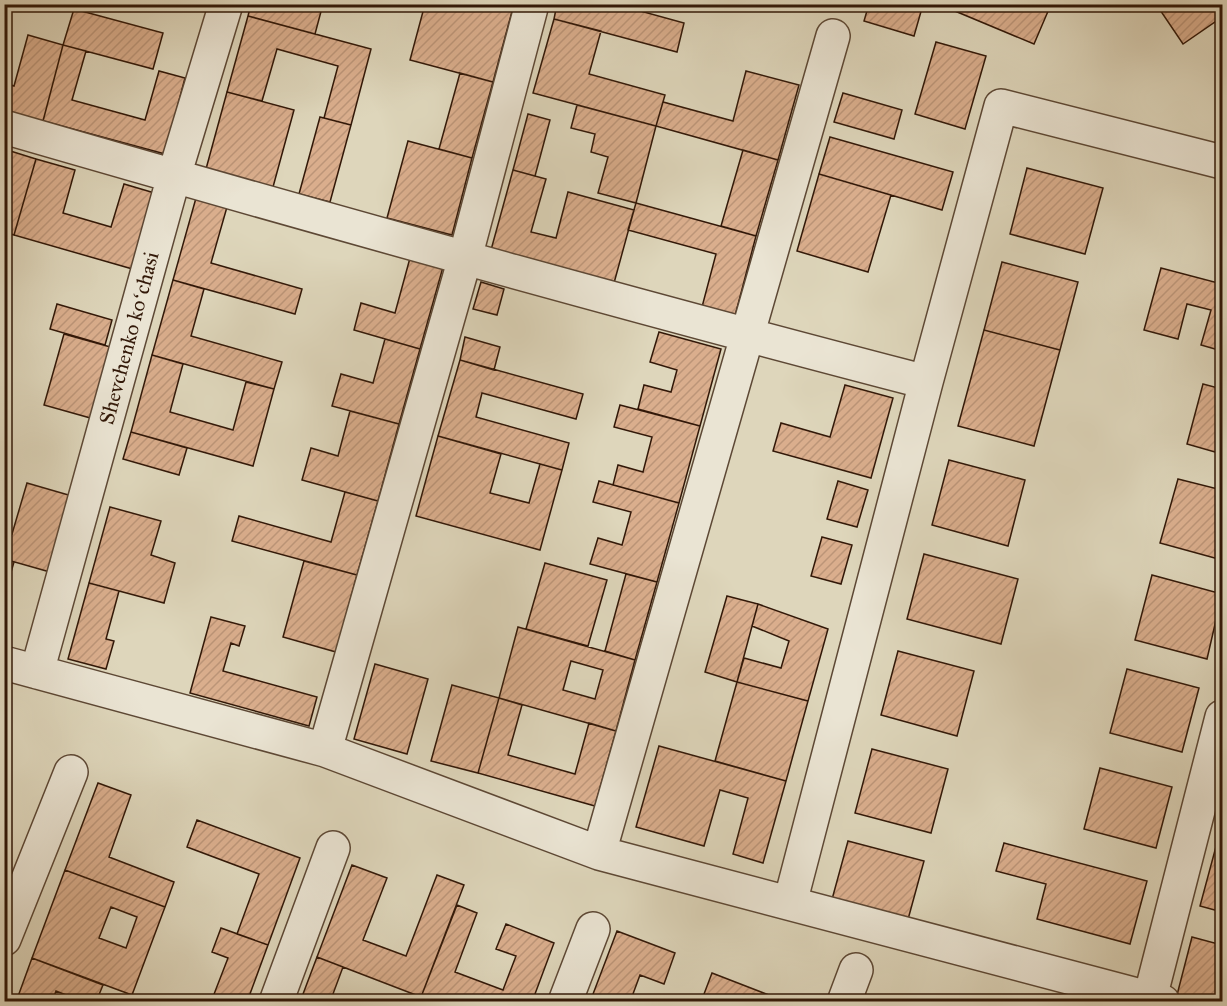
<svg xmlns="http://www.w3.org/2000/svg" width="1227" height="1006" viewBox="0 0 1227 1006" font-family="'IM FELL Great Primer',serif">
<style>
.building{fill:url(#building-hatch);stroke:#321808;stroke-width:1.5;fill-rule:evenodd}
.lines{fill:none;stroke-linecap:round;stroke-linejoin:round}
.minor-casing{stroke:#5d4835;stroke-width:36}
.minor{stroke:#eae4d3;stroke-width:33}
.labels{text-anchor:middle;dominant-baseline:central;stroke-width:6;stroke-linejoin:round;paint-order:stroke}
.street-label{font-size:21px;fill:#321808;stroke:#eae4d3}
</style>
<defs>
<pattern id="building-hatch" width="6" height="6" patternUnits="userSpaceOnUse" patternTransform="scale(1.5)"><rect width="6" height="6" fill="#daae8d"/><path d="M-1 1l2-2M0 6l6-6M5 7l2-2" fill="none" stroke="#bc9578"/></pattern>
</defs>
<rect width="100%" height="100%" fill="#ded6bb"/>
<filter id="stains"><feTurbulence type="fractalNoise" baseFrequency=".00333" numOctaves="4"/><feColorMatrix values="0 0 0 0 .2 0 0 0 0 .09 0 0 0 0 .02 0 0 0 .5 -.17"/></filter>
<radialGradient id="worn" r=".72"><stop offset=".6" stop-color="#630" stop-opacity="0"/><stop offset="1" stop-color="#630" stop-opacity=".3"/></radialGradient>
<path class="building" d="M251 4H323L315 34 248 16Z
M425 4H514L493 82 410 60Z
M557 4H615L684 23 677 52 554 19Z
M869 4H908L922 8 914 36 864 21Z
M944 4H1038L1049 9 1034 44 943 6Z
M1156 4H1222V17L1183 44Z
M74 9 163 33 153 69 63 45Z
M248 16 371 49 351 125 324 118 338 66 277 49 262 101 227 92Z
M554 19 601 31 589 74 665 95 656 126 533 93Z
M28 35 63 45 43 121 4 111V83L14 86Z
M936 42 986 56 965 129 915 114Z
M63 45 86 51 72 100 145 120 159 71 185 78 165 154 43 121Z
M746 71 799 85 778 160 656 126 663 102 733 121Z
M460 73 493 82 472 158 439 149Z
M227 92 294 110 273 187 206 169Z
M843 93 902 110 894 139 834 122Z
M577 105 656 126 636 203 598 193 608 157 591 152 595 134 571 128Z
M528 114 550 120 535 176 513 170Z
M320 117 351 125 330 202 299 194Z
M830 137 953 172 942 210 819 174Z
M408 141 472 158 452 235 387 218Z
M4 149 36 159 14 235 4 232V175L7 168 4 167Z
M743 150 778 160 756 236 721 226Z
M36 159 75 170 63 213 111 227 124 184 158 194 136 270 14 235Z
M1027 168 1103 188 1085 254 1010 234Z
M513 170 546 179 531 232 556 238 568 192 634 210 614 283 491 250Z
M819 174 891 195 868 272 797 251Z
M196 198 227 207 211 263 302 289 295 314 173 280Z
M636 203 756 236 735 316 702 307 716 254 628 230Z
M410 258 443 267 420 349 354 330 361 303 395 313Z
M1002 262 1078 282 1060 350 984 330Z
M1161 268 1222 284V351L1201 345 1211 310 1187 304 1178 339 1144 330Z
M173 280 204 289 191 336 282 362 274 389 152 355Z
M481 282 504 289 497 315 473 309Z
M57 304 112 320 105 345 50 329Z
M984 330 1060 350 1034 446 958 426Z
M659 332 721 349 700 426 638 409 644 385 671 392 677 370 650 362Z
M64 334 114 348 94 419 44 405Z
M465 337 500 347 494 370 460 360Z
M385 339 420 349 399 424 332 406 341 374 373 383Z
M152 355 183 364 170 412 233 430 246 382 274 389 253 466 131 432Z
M460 360 583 394 576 419 482 393 476 417 569 443 562 470 438 436Z
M1203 384 1222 389V454L1187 444Z
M845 385 893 398 871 478 773 451 781 423 830 437Z
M620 405 700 426 679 503 613 485 618 465 643 472 652 437 614 427Z
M350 411 399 424 378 501 302 480 311 448 338 456Z
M131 432 187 448 179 475 123 459Z
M438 436 501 454 490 493 529 503 540 464 562 470 540 550 416 516Z
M949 460 1025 480 1008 546 932 525Z
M1178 479 1222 490V560L1160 543Z
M599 481 679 503 657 582 590 564 598 538 622 545 631 512 593 502Z
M838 481 868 490 857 527 827 519Z
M27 483 72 496 50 572 4 559V532L12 534Z
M345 492 378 501 357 575 232 541 239 516 331 542Z
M110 507 161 521 151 555 175 563 164 603 89 583Z
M822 537 852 545 841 584 811 576Z
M924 554 1018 579 1001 644 907 619Z
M4 559 14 562 7 586H4Z
M304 561 357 575 336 652 283 637Z
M545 563 607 580 588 646 526 629Z
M626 574 657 582 635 660 605 651Z
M1152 575 1222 594 1207 659 1135 640Z
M89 583 119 591 106 639 114 641 106 669 68 659Z
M727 596 758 604 737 682 705 672Z
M758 604 828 629 808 701 737 682 744 658 781 668 789 641 752 626Z
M211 617 245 626 239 646 231 643 223 671 317 697 309 726 190 693Z
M518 627 635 660 616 731 499 698ZM571 661 603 670 595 699 563 690Z
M898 651 974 671 957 736 881 715Z
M375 664 428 679 407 754 354 739Z
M1127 669 1199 688 1182 752 1110 733Z
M737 682 808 701 786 781 715 761Z
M452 685 499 698 478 773 431 761Z
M499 698 522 705 508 755 575 774 589 723 616 731 595 806 478 773Z
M659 746 786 781 763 863 733 854 748 798 720 790 704 846 636 827Z
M872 749 948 769 931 833 855 813Z
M1100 768 1172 787 1156 848 1084 829Z
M98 783 131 795 109 857 174 882 165 907 65 870Z
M197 820 300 858 268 945 237 934 259 874 187 847Z
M1218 839 1222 841V912L1200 906Z
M848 841 924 861 907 923 831 903Z
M1004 843 1147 881 1130 944 1037 919 1046 884 996 871Z
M352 865 387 878 363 940 406 956 437 875 464 885 421 997 317 957Z
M65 870 165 907 132 995 32 958ZM111 907 137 917 126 948 99 938Z
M457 905 477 913 455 972 503 990 516 956 496 949 506 924 554 943 532 1002H432L421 997Z
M221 928 268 945 247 1002H211L228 958 212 952Z
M617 931 675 953 664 984 640 975 630 1002H590Z
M1192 937 1222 945V1002H1201L1177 995Z
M317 957 343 967 330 1002H300Z
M32 958 103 985 96 1002H84L56 991 52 1002H16Z
M712 973 787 1002H701Z
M132 995 149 1002H130Z"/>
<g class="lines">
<defs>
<path id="minor" d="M4 127C311 216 618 302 926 382
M4 663 325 750 599 853 833 36
M37 672 174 176 226 4
M325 750 465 258 532 4
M599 853 1163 1002
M790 903 926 382 1001 106 1222 162
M4 939 71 772
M1150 998 1222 717
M276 1002 333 848
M565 1002 593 929
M844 1002 856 970"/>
</defs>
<use href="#minor" class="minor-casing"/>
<use href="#minor" class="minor"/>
</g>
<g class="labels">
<g class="street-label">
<text transform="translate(129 338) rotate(-75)">Shevchenko koʻchasi</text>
</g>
</g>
<rect width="1227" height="1006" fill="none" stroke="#ded6bb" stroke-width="24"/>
<rect x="6" y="6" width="1215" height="994" fill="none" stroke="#321808" stroke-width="3"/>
<rect x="12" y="12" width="1203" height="982" fill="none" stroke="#321808" stroke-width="1.5"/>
<rect width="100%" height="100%" filter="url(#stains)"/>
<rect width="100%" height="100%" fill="url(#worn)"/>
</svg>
